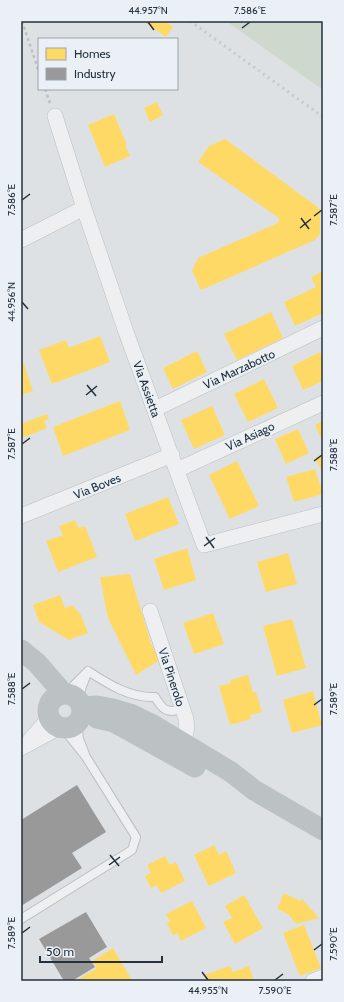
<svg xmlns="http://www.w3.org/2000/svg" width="344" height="1002" viewBox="0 0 344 1002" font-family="Cabin,sans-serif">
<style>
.green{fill:#cfd8cd}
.homes{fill:#ffd966}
.industry{fill:#999}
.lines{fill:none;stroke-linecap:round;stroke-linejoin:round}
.lane-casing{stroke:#bbbfc2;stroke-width:10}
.street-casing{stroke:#bbbfc2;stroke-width:16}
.path{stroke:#bcc1c4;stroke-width:2.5;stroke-dasharray:3 3;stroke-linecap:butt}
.lane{stroke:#edeff0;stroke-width:8}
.street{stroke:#edeff0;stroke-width:15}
.secondary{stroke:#bcc1c4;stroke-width:21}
.rail{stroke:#c6c9cb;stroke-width:3;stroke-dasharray:2 4;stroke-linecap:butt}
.ticks{fill:none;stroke:#23313e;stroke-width:1.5}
.labels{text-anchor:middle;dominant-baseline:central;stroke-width:4;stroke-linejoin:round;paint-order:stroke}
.street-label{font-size:12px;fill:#23313e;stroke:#eaf0f5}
.neatline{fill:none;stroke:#23313e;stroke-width:1.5}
.ticks-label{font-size:10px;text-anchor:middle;fill:#23313e}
</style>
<rect width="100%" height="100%" fill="#dde1e4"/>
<path class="green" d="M226 21H323V90Z"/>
<path class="homes" d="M143 21H165L173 27 166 37Z
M157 102 163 115 150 122 144 108Z
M114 114 127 145H125L130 156 105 167 88 125Z
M225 139 320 209V234L315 240 201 290 192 271 198 258 278 223 279 218 198 162 209 146Z
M323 271V313L295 326 284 302 316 287 311 277Z
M271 312 283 338 237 360 224 334Z
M100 336 110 362 52 384 39 350 66 340 69 348Z
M197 351 207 372 173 389 163 368Z
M320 352 323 358V381L303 390 292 366Z
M21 361H23L33 391 21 395Z
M264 379 278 408 248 422 234 394Z
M120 401 130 430 63 456 53 427Z
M212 406 225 435 194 449 181 420Z
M47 414 49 419 44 421 47 428 22 438 21 435V424Z
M323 421V443L315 425Z
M298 429 309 453 286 464 275 439Z
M323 454V474L315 458Z
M237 461 259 506 230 519 209 475Z
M315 469 323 494 294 502 286 477Z
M168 497 179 524 135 541 125 514Z
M75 520 79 528 85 526 97 557 58 572 46 541 63 535 59 526Z
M187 548 196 580 164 590 154 559Z
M288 553 297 584 266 592 257 562Z
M130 574 151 643 160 660 136 675 108 618 100 577Z
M60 595 65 608 72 605 81 615 88 633 69 640 39 622 33 605Z
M213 613 224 644 194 654 183 623Z
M292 619 306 668 277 676 263 626Z
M248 675 253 693 256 692 262 712 250 715 251 719 230 725 219 686 231 683 230 680Z
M313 691 322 725 292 733 283 700Z
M214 845 219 855 226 851 236 873 209 886 194 855Z
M165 856 170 865 176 862 185 881 161 893 157 885 151 888 145 876 151 873 147 865Z
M284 893 300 901 302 899 319 918 296 924 288 914 277 909Z
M244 895 263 928 235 944 223 922 232 918 225 906Z
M192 901 206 928 181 941 177 933 173 936 167 923 170 922 166 914Z
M304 925 321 968 300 976 283 933Z
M113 948 132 980 130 981H75L97 968 92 961Z
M230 966 233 972 249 966 254 981H207L204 975Z"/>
<path class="industry" d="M77 785 106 832 72 853 82 868 21 906V820Z
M86 912 107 947 89 958 95 967 72 981H64L39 939Z"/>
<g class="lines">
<defs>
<path id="lane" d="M88 671C108 684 130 698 155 697 162 709 168 715 182 708
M64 694 72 687 88 671
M78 702 82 686 86 676
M63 728 86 757 79 739 77 722
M21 919 132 850 136 837 86 757"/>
<path id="street" d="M55 116 84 208 126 332 204 545 323 514
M21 240 84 208
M155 409 323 328
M177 470 323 403
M21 516 172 455
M150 611 186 719C188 734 185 737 176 750
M30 740 44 724 49 716
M21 748 60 727
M313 981 323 977"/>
</defs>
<use href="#lane" class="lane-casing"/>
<use href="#street" class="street-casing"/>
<path class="path" d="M22 21 39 72
M45 89 50 103"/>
<use href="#lane" class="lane"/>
<use href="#street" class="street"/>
<path class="secondary" d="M21 650 37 663 64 694
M48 711a17 17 0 1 1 34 0a17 17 0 1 1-34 0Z
M81 707 97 706 113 709 130 714 153 725 231 772 254 790 323 830
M97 718 114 722 195 767"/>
<path class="rail" d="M190 21 323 117"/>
</g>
<path class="ticks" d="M148 22 154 30M242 28 250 22M22 200 30 194M314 216 322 210M301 218 309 229M300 228 311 219M22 302 28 309M87 385 96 396M86 395 97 386M22 444 30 438M314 461 322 455M206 537 214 548M204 546 215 538M22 689 30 683M314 705 322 699M110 855 119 866M109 865 120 857M22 933 30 927M314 950 322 944M202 972 208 980M275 980 283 974"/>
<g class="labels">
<g class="street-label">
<text transform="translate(239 369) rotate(-25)">Via Marzabotto</text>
<text transform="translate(147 389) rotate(70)">Via Assietta</text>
<text transform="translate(250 436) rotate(-25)">Via Asiago</text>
<text transform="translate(97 486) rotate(-22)">Via Boves</text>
<text transform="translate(172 677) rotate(72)">Via Pinerolo</text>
</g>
</g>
<rect width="344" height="1002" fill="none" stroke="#eaf0f5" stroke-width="44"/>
<rect x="38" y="38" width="140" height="52" fill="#eaf0f5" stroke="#9aa4ac"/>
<rect x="46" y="48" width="20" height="12" fill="#ffd966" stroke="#9aa4ac"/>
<text x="74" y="58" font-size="12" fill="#23313e">Homes</text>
<rect x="46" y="68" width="20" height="12" fill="#999999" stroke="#9aa4ac"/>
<text x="74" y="78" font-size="12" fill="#23313e">Industry</text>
<path d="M40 956v6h122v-6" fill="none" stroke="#23313e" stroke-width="2"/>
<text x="46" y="956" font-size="12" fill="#23313e" stroke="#eaf0f5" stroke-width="3" paint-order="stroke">50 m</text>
<rect x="22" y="22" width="300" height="958" class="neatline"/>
<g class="ticks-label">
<text x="148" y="14">44.957°N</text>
<text x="250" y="14">7.586°E</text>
<text transform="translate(11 200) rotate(-90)" y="4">7.586°E</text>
<text transform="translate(333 210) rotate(-90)" y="4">7.587°E</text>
<text transform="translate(11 302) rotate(-90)" y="4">44.956°N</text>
<text transform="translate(11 444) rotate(-90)" y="4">7.587°E</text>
<text transform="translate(333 455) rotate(-90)" y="4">7.588°E</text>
<text transform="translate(11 689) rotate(-90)" y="4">7.588°E</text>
<text transform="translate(333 699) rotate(-90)" y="4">7.589°E</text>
<text transform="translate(11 933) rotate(-90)" y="4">7.589°E</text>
<text transform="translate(333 944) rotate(-90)" y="4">7.590°E</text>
<text x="208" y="994">44.955°N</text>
<text x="275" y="994">7.590°E</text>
</g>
</svg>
